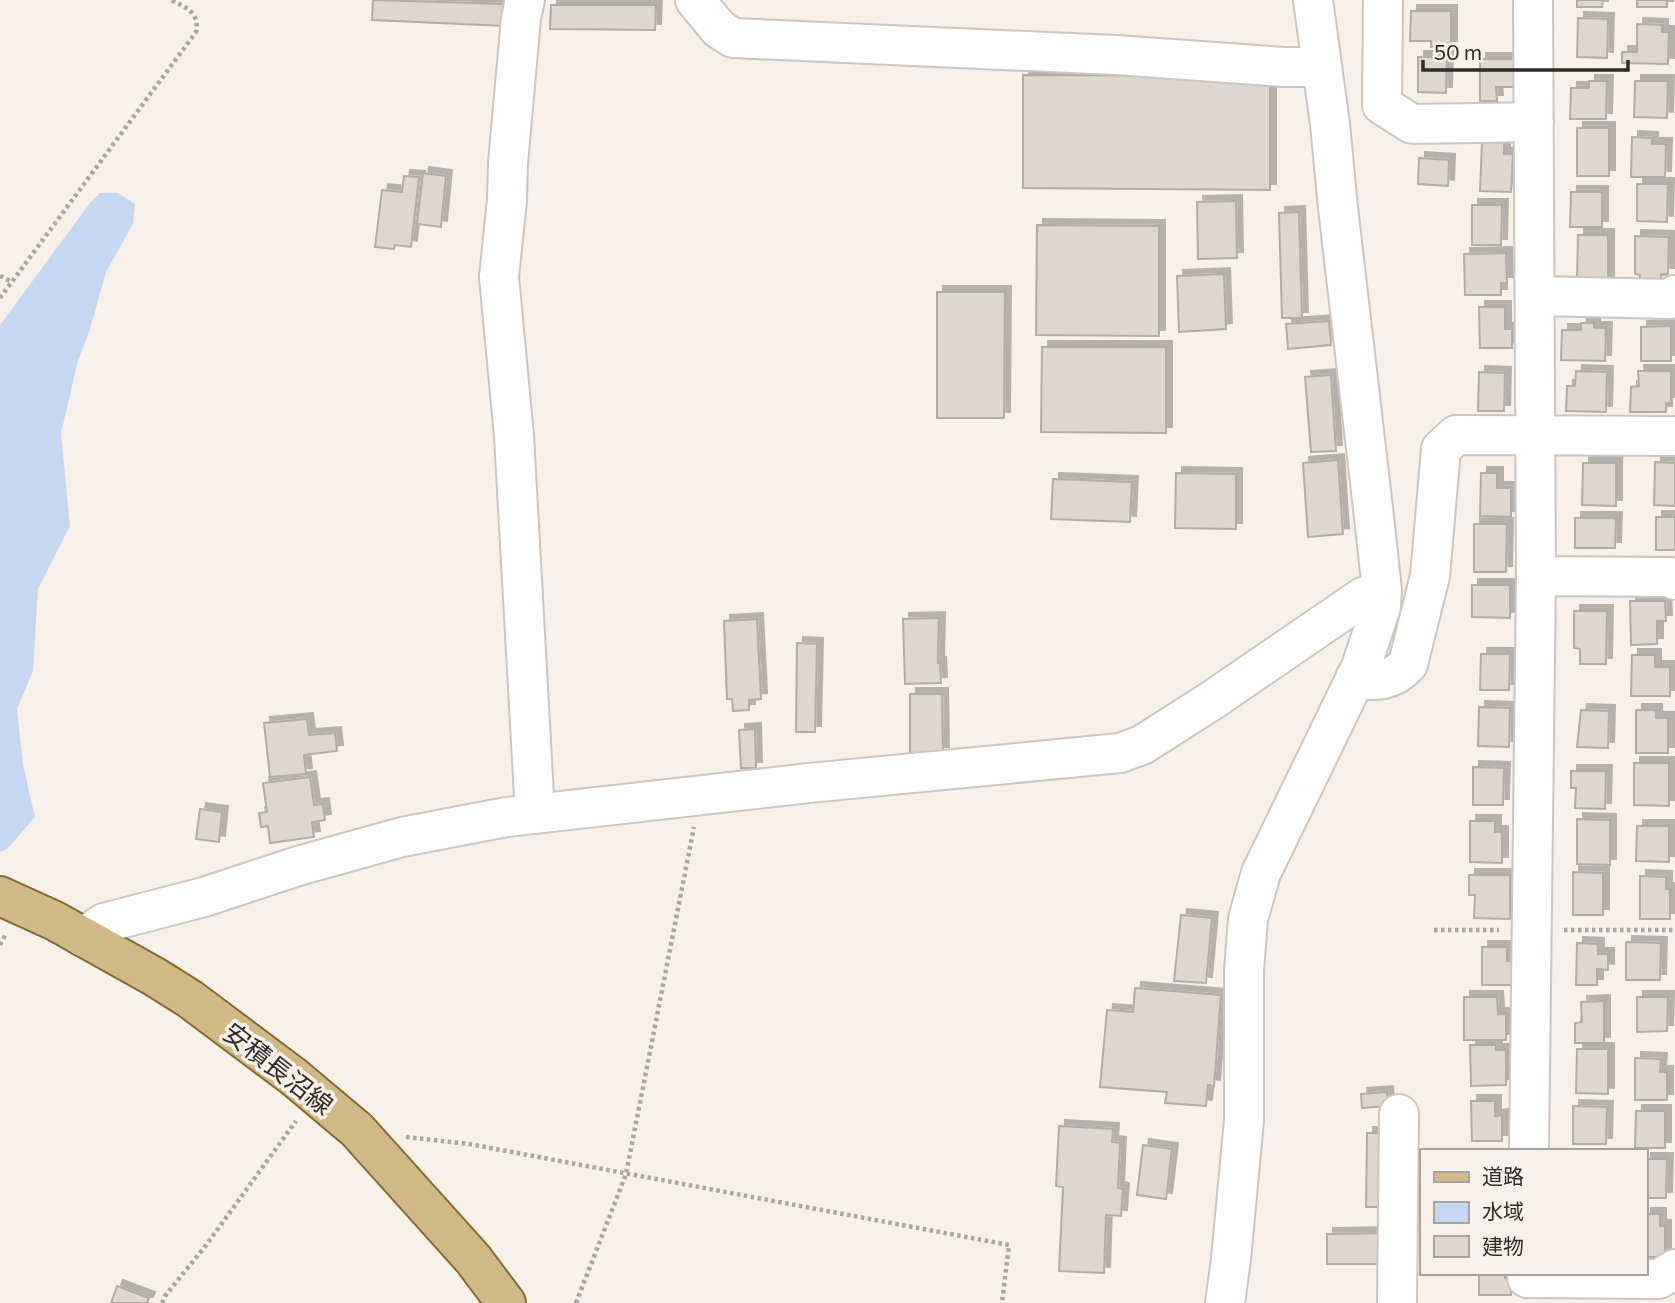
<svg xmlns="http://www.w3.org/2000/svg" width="1675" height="1303" viewBox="0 0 1675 1303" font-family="Commissioner,'Noto Sans JP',sans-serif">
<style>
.water{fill:#c6d7f4}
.building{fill:#ddd7d0;stroke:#b2aca6;stroke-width:2;filter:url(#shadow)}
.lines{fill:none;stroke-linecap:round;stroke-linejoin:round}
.minor-casing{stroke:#ccc6bf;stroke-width:42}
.major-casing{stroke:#846a30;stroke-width:42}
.path{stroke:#aaa5a0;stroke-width:4.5;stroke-dasharray:3.5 3.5;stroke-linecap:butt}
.minor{stroke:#fff;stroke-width:38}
.major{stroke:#d1ba85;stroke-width:38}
.labels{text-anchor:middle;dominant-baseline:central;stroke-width:7;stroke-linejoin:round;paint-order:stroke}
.street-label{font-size:26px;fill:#2e2c29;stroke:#f8f1ea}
</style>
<defs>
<filter id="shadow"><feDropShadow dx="6" dy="-6" stdDeviation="0" flood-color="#0004"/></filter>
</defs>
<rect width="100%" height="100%" fill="#f8f1ea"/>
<path class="water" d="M100 193H118L135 204 133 224 106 272 90 329 78 361 61 433 70 526 38 589 33 671 17 709 23 765 35 817 7 849 0 852V325L90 203Z"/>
<path class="building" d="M373 0 506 4 505 26 372 20Z
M1577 0H1603L1602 7H1577Z
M1637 0H1667V7H1637Z
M551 5H656L655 30 550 29Z
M1411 11H1451V47H1431V41H1410Z
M1578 18 1608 19 1607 58 1577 57Z
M1637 24 1662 25V32H1669L1668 64 1622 63V52H1637Z
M1418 57H1447L1446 93 1418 92Z
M1480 59H1514V87H1496L1497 101H1480Z
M1023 75 1270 76V190L1023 188Z
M1589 81H1607L1606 119H1570L1571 88H1589Z
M1635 81H1668L1667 118 1634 117Z
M1577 128H1609V176H1577Z
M1632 137 1652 138V144H1666L1665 177H1631Z
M1482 142H1504V154H1513L1511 192 1480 191Z
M1419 158 1449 160 1448 186 1418 184Z
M423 173 446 176 441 227 417 224Z
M404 176 419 177 411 247 395 245 394 249 375 247 382 190 402 192Z
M1637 184H1668L1667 222 1637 221Z
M1571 192H1602V227H1570Z
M1236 201 1237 258 1198 259 1197 202Z
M1472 205H1502L1501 245H1472Z
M1299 212 1302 318H1282L1279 213Z
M1037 225 1159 226V336L1036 335Z
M1578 235H1608V283L1577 278Z
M1635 236 1669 237 1668 274H1661V281H1640V275L1635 274Z
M1506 253 1507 283H1501V295H1465L1464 254Z
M1224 274 1226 329 1179 332 1177 276Z
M937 292H1005L1004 418H937Z
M1479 307H1505V329H1512V348H1480Z
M1329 321 1331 345 1288 349 1286 324Z
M1581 323H1594V328H1606L1605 361 1561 360 1562 330H1581Z
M1671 326V361H1641V327Z
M1042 347H1166V433L1041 432Z
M1576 371 1607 372 1606 412 1566 411 1567 386H1575Z
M1638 371H1671V403H1666V412H1630L1631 387 1639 386Z
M1479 372 1505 373 1504 411H1478Z
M1331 375 1336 451 1311 452 1305 377Z
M1338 460 1343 534 1308 537 1303 463Z
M1655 462 1675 463V506L1654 505Z
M1583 463H1616V506L1582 505Z
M1176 473 1236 474V529L1175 528Z
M1481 473H1497V488H1511V517L1480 516Z
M1053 479 1132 482 1130 522 1051 519Z
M1656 517H1675V550H1656Z
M1575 518H1616L1615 548H1575Z
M1474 524H1507L1506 572H1474Z
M1472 585H1510V618L1472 617Z
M1630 601H1665L1666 621H1657V644L1631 645Z
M1574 611H1607L1606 664H1580V649L1574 648Z
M939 618 938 663H940L941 683 905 684 903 619Z
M757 619 761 699 749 700V710L733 711 732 699H727L724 621Z
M797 643 817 644 815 732H796Z
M1481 654H1510L1509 690H1480Z
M1632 655H1655V667H1670V696H1631Z
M910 694H942L943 753H910Z
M1479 707 1510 708 1509 747 1478 746Z
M1581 710 1609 711 1608 748 1577 747Z
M1636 710H1656V718H1668V753H1636Z
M307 719 309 735 335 733 337 751 304 755 306 774 270 777 264 723Z
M755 729 756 768H741L739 730Z
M1634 763H1669V806L1634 805Z
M1473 767 1504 768 1503 805H1473Z
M1571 771H1606L1605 809 1575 808 1576 788H1571Z
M310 777 314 805 323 804 325 820 312 822 314 837 270 843 268 826 261 827 259 813 267 812 263 783Z
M200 809 222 812 219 842 196 839Z
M1577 819 1610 820V865L1577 864Z
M1470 821H1495V832H1502V863L1470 862Z
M1637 826H1669V862L1636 861Z
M1573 872 1603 873V915H1573Z
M1469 875H1510V919L1474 918 1475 895H1469Z
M1640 876 1666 877V889H1670V919H1640Z
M1181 915 1212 918 1206 983 1174 981Z
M1626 942 1661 943 1660 980H1626Z
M1577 943 1598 944V954H1608V970L1597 969V985H1576Z
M1482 947H1507V961H1513V985H1482Z
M1135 988 1221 995 1214 1086 1208 1085 1206 1106 1165 1103 1167 1092 1100 1087 1107 1010 1133 1012Z
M1464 997H1497L1498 1014H1506V1040H1464Z
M1637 997H1668L1667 1031 1637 1032Z
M1604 1001V1043H1575V1023L1582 1022 1581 1002Z
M1470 1045H1496V1050H1506V1085L1471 1086Z
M1577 1049H1608V1094L1576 1093Z
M1635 1058 1661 1059 1660 1072H1667V1100H1635Z
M1387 1092 1388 1106 1362 1108 1361 1094Z
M1471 1101H1495V1116L1502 1115V1141H1472Z
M1573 1106 1607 1107 1606 1144H1573Z
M1636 1111H1665V1148H1635Z
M1059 1126 1113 1129 1112 1142 1120 1143 1118 1188 1123 1189 1121 1216 1106 1215 1104 1273 1059 1271 1063 1187 1056 1186Z
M1367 1133H1385L1384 1207H1366Z
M1143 1145 1172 1149 1166 1199 1137 1195Z
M1645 1159H1667L1666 1198H1645Z
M1645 1214H1660V1226H1665V1257H1645Z
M1388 1233V1264H1327V1234Z
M1479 1273H1505V1278H1511V1295H1479Z
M117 1286 149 1298 147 1303H111Z"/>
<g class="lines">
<defs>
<path id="minor" d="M525 0 521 18 508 163 507 200 499 277 514 436 535 814
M695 0 719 29 733 38 1116 55 1284 67H1322
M1383 0 1382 105 1412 124 1534 122
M1536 296 1671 299 1675 295
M1536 576 1671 577 1675 580
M1355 678C1376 682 1393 681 1408 664L1430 576 1441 449 1456 435 1675 436
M83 937 104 923 204 897 298 866 402 837 507 817 809 783 1120 753 1142 745 1211 701 1363 597 1382 590
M1529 1151 1536 576 1533 0
M1527 1278 1659 1279 1675 1269
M1225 1303 1231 1259 1244 1120V970L1248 919 1261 873 1361 667 1381 607 1382 590 1373 508 1338 208 1330 124 1313 0
M1397 1303 1399 1114"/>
<path id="major" d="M0 896 55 921 155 977 190 999 294 1077 357 1130 473 1259 506 1303"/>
</defs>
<use href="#minor" class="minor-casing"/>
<use href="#major" class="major-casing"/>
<path class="path" d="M0 276 12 282
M0 298 196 32C200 13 186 7 171 0
M1434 930H1499
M1564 930H1675
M0 945 6 934
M406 1137 469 1144 1009 1245 1002 1303
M162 1303 165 1296 207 1244 296 1121
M576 1303 626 1174 694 827"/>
<use href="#minor" class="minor"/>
<use href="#major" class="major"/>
</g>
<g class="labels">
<g class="street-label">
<text transform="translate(279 1068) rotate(38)">安積長沼線</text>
</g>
</g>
<rect x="1420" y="1149" width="228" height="126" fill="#f8f1ea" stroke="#a7a29d" stroke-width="2"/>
<rect x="1434" y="1172" width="35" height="10" fill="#d1ba85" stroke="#a7a29d" stroke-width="2"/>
<text x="1482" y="1184" font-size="21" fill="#2e2c29">道路</text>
<rect x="1434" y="1202" width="35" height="21" fill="#c6d7f4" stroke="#a7a29d" stroke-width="2"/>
<text x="1482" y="1219" font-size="21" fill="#2e2c29">水域</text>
<rect x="1434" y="1236" width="35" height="21" fill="#ddd7d0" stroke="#a7a29d" stroke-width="2"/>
<text x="1482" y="1254" font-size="21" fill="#2e2c29">建物</text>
<path d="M1423 60v10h205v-10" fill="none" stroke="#2e2c29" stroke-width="3.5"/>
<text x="1434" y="60" font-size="21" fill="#2e2c29" stroke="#f8f1ea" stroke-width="5" paint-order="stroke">50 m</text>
</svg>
